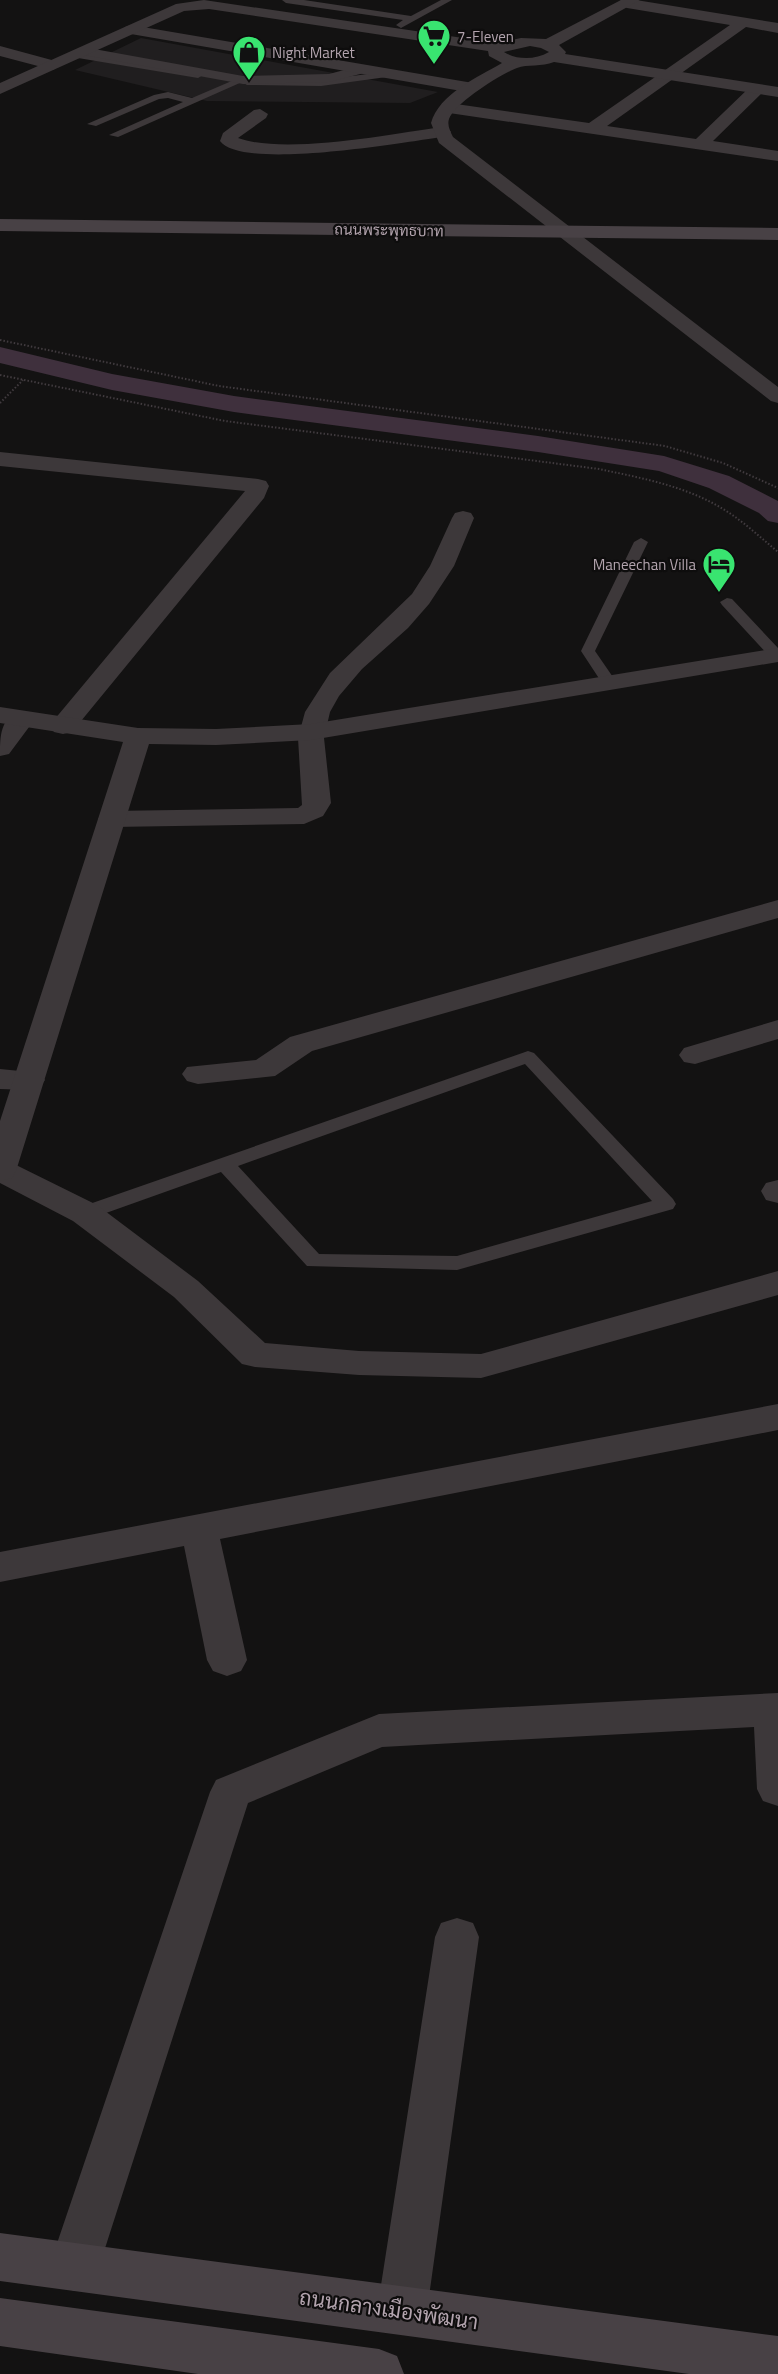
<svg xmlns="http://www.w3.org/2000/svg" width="778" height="2374" viewBox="0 0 778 2374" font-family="'Titillium Web',Sarabun,sans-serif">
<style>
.built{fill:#201e1f}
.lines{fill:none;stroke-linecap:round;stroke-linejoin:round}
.canal{fill:#3f303d;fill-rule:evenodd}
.path{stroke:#413b3f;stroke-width:2;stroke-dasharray:1.5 2;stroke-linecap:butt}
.service{fill:#3d383a;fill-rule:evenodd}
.pedestrian{fill:#3d383a;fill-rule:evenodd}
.minor{fill:#3d383a;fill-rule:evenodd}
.tertiary{fill:#3d383a;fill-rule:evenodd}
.secondary{fill:#484145;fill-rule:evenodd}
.labels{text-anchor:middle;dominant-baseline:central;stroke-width:4.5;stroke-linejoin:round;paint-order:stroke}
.far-poi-label{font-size:15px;fill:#b3a4ae;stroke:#0e0d0d;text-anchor:start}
.far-street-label{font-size:15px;fill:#b3a4ae;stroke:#0e0d0d}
.near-street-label{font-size:21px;fill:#b3a4ae;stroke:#0e0d0d}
</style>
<rect width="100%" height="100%" fill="#131212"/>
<path class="built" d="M141 38 438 92 410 103 207 101 75 70Z"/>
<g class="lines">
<path class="canal" d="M0 347 112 374 234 396 538 436 664 456 729 476 778 501V523L768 521 759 513 709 488 659 471 538 452 234 412 112 390 0 363Z"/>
<path class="path" d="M0 340 219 386 665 446 723 463 778 488
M0 375 225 421 599 469C641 478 686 486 723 509 743 521 760 537 778 552
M0 403 23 380"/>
<path class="service" d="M282 0H304L411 16 441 0H452L401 28 396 25 403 20 286 3Z
M75 52 198 72 203 75 198 78 72 57 70 55Z
M391 71 394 72V76L321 86 247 85 242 82 247 79 321 80Z
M234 80 242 82 118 137 109 135 183 102 168 98 159 99 96 126 87 124 154 95 168 92 192 98Z
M641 538 648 542 595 651 617 683 609 688 604 686 581 651 634 542Z
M727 598 732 599 778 648V659L771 658 722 605 720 602Z
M528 1051 534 1053 673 1199 676 1204 673 1209 457 1270 307 1266 221 1172 92 1218 85 1219 78 1218 75 1213 78 1208ZM525 1064 652 1201 457 1256 319 1254 238 1166Z"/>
<path class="pedestrian" d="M83 47 243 76 329 74 363 65 370 69 368 72 329 82 243 84 78 54 76 51Z"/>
<path class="minor" d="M621 0H636L778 23V33L746 27 607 126 696 139 751 86H763L765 89 763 92 713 141 778 151V161L449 113 441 108 449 103 589 123 730 25 627 8 622 6 619 3Z
M131 25 473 83 481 88 473 93 125 33 123 30 125 27Z
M0 46 59 62 61 65 53 70 0 56Z
M260 109 268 114 266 118 238 138C285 155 391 134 442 127L448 128 451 132 448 136 442 137C405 142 242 171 220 141L223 133 254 110Z
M0 452 258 479 266 481 269 486 264 498 72 732 63 734 54 732 50 726 54 720 245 491 0 466Z
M463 511 471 513 474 518 454 566 429 604 408 628 362 669 339 696 330 712 324 738 331 803 323 816 304 824 112 827 102 825 98 819 102 813 112 811 298 808 302 805 298 738 305 712 330 673 412 594 430 566 452 518 455 513Z
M22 711 31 713 35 719 9 754 0 756C0 736 0 717 22 711Z
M778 900V918L312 1051 275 1076 198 1084 187 1081 182 1074 187 1067 256 1060 290 1037Z
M778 1020V1039L695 1064 684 1062 679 1055 684 1048Z
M0 1069 40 1073 45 1080 40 1087 29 1090 0 1089Z
M0 1160 12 1163 97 1205 198 1281 265 1343 359 1351 481 1354 778 1271V1295L481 1378 359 1375 255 1367 242 1364 174 1297 73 1221 0 1183Z
M778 1180V1203L766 1200 761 1191 766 1183Z
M778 1404V1430L220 1539 247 1660 241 1671 227 1676 213 1671 207 1660 184 1546 0 1582V1552Z
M778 1693V1806L763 1801 757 1789 754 1727 382 1747 248 1803 99 2267 91 2284 74 2291 57 2284 49 2267 210 1792 216 1780 379 1714Z
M457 1918 473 1923 479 1937 427 2311 420 2328 402 2335 384 2328 377 2311 435 1937 441 1923Z"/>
<path class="tertiary" d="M204 0 497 43 521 38 546 39 621 0H640L559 45 566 52 565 54 778 87V97L554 62C542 67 527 64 517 68 501 74 455 103 449 119 447 125 450 131 453 137L778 387V403L771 401 439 143 431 123C439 94 478 77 502 63L489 56 488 51 209 9 184 11 0 94V83L176 4ZM530 46 541 48 549 52C535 60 517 60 504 52Z
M778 648V662L311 740 216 745 149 744 16 1171 12 1178 0 1181V1121L123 742 0 723V707L138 728 216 729 311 724Z"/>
<path class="secondary" d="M0 219 778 228V240L0 231Z
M0 2233 778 2336V2374H689L0 2281Z
M0 2298 379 2349 397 2356 404 2374H198L0 2346Z"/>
</g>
<defs>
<symbol id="supermarket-pin" viewBox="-11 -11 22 30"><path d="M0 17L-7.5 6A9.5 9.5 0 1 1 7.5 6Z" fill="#39e470" stroke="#0e0d0d"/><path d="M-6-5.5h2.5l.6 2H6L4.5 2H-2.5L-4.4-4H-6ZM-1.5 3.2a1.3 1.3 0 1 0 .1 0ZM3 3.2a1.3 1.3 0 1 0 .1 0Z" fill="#111"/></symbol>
<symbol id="shop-pin" viewBox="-11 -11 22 30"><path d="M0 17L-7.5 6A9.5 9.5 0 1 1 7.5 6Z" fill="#39e470" stroke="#0e0d0d"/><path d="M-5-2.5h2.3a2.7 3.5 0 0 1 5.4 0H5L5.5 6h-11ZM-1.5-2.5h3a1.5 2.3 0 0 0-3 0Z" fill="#111"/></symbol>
<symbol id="hotel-pin" viewBox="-11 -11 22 30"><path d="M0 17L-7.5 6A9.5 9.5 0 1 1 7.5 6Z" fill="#39e470" stroke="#0e0d0d"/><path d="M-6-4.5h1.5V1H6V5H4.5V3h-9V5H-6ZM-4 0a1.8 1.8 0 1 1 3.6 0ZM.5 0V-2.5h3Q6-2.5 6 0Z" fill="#111"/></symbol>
</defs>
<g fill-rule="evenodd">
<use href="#supermarket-pin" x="415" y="17" width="38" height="52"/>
<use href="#shop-pin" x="230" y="33" width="38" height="52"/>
<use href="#hotel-pin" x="700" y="545" width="38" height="52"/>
</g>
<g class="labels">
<g class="far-poi-label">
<text x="457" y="36">7-Eleven</text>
<text x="272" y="52">Night Market</text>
<text x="696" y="564" text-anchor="end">Maneechan Villa</text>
</g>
<g class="far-street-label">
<text transform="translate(389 230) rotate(1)">ถนนพระพุทธบาท</text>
</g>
<g class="near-street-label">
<text transform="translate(389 2309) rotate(8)">ถนนกลางเมืองพัฒนา</text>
</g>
</g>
</svg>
